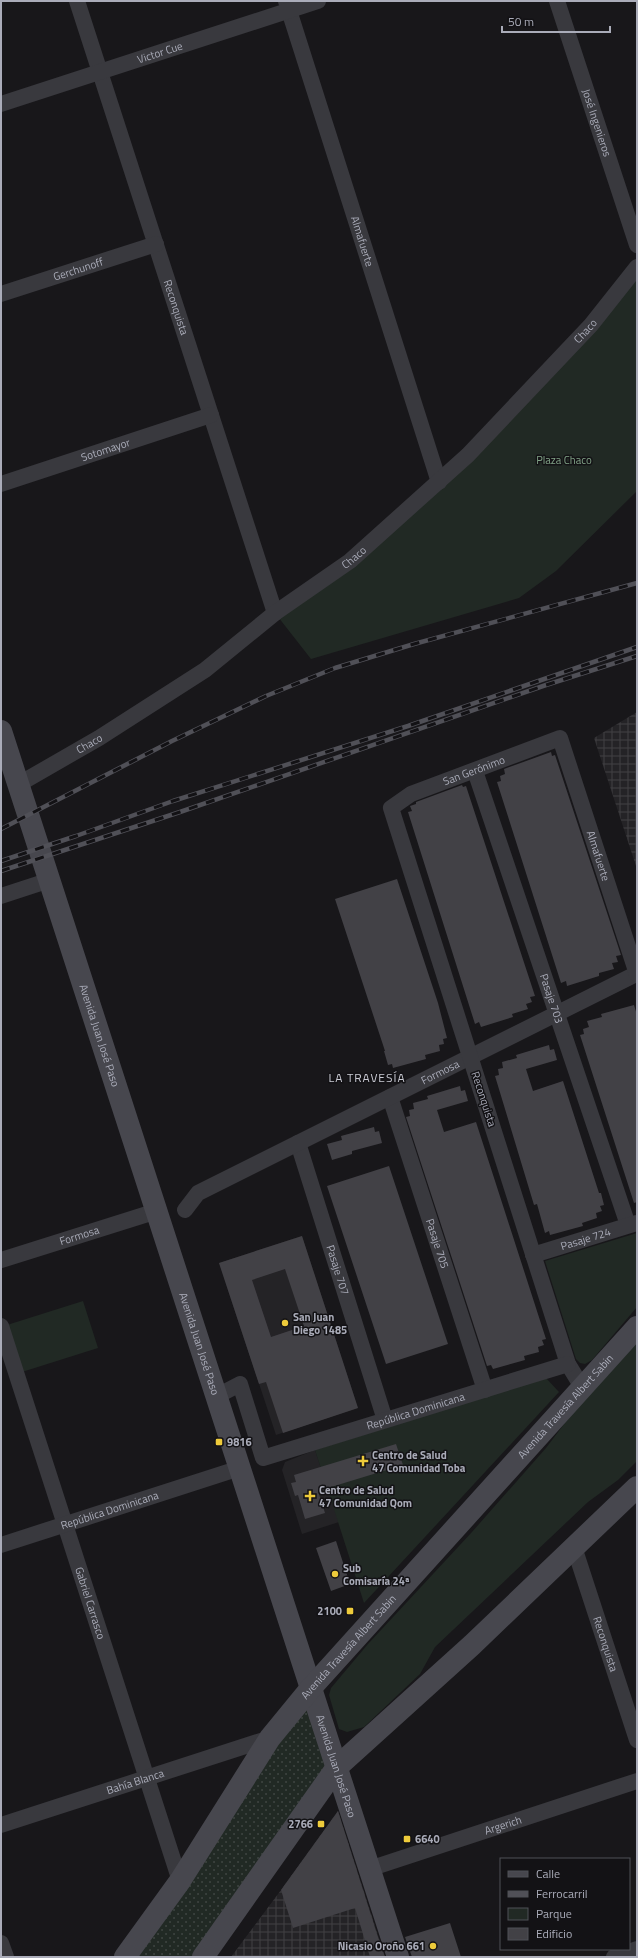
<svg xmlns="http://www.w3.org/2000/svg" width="638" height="1958" font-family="'Titillium Web',sans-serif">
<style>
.built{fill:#242326}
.industrial{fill:url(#industrial-grid)}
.grass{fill:url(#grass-dots)}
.park{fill:#212924}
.building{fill:#424146;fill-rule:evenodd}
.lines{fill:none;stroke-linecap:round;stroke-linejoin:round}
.street{stroke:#39393e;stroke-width:16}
.secondary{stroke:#47474e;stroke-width:22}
.rail-casing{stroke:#505057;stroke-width:4.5}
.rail{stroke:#131215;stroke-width:3;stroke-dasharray:9;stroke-linecap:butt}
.poi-dot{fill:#eecb3b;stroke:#131215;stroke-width:1.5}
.labels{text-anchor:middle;stroke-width:3;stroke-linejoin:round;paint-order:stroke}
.street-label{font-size:11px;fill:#aaacb9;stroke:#131215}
.park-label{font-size:11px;fill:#82a388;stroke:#131215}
.poi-label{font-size:11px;font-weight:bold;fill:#aaacb9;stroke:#131215;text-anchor:start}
.neighbourhood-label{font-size:12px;letter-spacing:1px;fill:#cbccd5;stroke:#131215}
</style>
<defs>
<pattern id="industrial-grid" width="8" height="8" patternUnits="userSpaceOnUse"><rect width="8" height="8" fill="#242326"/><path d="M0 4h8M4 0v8" fill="none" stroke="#414043"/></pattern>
<pattern id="grass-dots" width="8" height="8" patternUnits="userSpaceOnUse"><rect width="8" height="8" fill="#212924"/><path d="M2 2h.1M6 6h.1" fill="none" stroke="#3f4542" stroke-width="1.8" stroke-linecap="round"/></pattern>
</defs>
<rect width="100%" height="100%" fill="#18171a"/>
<path class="built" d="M302 1236 358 1408 276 1435 219 1263Z
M315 1450 339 1522 302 1534 282 1470 285 1462Z"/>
<path class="industrial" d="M637 712V869L594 738Z
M338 1811 385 1957H231L281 1890Z"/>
<path class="grass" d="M311 1688 337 1767 203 1957H125Z"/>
<path class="park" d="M637 267V491L556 571 519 598 311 659 275 613 439 482Z
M637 1233V1307L592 1360 585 1364 580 1363 576 1359 545 1261Z
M83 1301 98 1348 22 1372 7 1325Z
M637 1343V1461L618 1480 588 1502 435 1647 420 1674 364 1727 347 1732 339 1729 329 1695 331 1688 368 1644 472 1532 546 1448 574 1411Z
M546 1378 559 1392 364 1603 315 1450Z"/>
<path class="building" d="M551 752 552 756 555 755 621 955 616 956 618 962 612 963 614 969 599 973V976L567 986 566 981 561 983 497 782 501 781 500 776 505 774 504 769Z
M462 785 463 787 466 786 535 996 530 997 532 1002 526 1004 528 1009 512 1014 513 1017 481 1027 479 1022 475 1024 408 812 412 811 410 806 416 804V802Z
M397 879 438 1003 447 1038 443 1039 444 1044 439 1045 440 1051 425 1055 426 1059 393 1068 392 1064 388 1065 384 1051H385L335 899Z
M634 1005 637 1015V1202L634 1203 580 1035 584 1034 583 1029 589 1027 587 1021 602 1017 601 1014Z
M549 1045 550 1050 554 1049 557 1060 526 1069 533 1091 563 1081 599 1193H601L604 1205 600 1206 602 1211 596 1213 597 1218 582 1223 583 1226 550 1235 549 1231 545 1233 537 1204 534 1205 495 1076 499 1075 498 1069 503 1068 502 1062 517 1058 516 1055Z
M460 1086 461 1091 465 1090 468 1101 437 1110 444 1132 476 1122 546 1339 542 1340 544 1345 538 1347 539 1352 524 1356 525 1360 493 1369 491 1365 487 1366 406 1117 410 1116 409 1110 414 1109 413 1103 428 1099 427 1096Z
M374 1127 375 1132 379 1131 382 1143 352 1151V1154L332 1160 327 1144 342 1140 341 1136Z
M389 1166 448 1344 386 1364 327 1186Z
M302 1236 358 1408 283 1433 266 1382 259 1384 219 1263ZM285 1269 304 1326 271 1337 252 1280Z
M396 1444 403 1465 318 1491 325 1513 305 1519 298 1495 295 1496 291 1483 296 1482 294 1475Z
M336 1541 350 1584 331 1591 316 1548Z
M338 1811 377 1934 385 1957H370L355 1908 293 1928 281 1890Z
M450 1923 461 1957H412L405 1937Z"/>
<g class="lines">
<g class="street">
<path id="s1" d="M77 1 275 613"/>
<path id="s2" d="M286 1 439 482"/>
<path id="s3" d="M557 1 637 245"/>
<path id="s4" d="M1 104 318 1"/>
<path id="s5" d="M1 294 156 244"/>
<path id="s6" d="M1 484 211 415"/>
<path id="s7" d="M475 771 628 1225"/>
<path id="s8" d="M19 784 99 738 205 670 275 613 350 561 468 455 591 325 637 267"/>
<path d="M1 896 50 880"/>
<path id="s9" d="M390 1097 485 1390"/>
<path id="s10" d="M298 1143 385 1420"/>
<path id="s11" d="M185 1210 198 1193 636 974"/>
<path id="s12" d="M533 1255 637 1223"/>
<path id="s13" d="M1 1260 157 1211"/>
<path id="s14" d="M1 1326 180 1881"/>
<path id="s15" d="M582 1387 568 1364 391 808 411 794 560 738 637 974"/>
<path id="s16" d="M217 1396 240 1384 263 1458 568 1364"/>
<path id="s17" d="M1 1545 240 1468"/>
<path id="s18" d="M574 1547 637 1740"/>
<path id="s19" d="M1 1825 270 1738"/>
<path id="s20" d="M369 1869 637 1781"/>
<path d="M1 1943 6 1957"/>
<path d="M614 1957 637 1949"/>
</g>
<g class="secondary">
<path id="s21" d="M1 731 398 1957"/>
<path id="s22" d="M125 1957 180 1881 270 1738 311 1688 637 1327"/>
<path d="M203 1957 337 1767 472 1645 637 1487"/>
</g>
<g class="rail-casing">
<path id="rail" d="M1 829 172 741 266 696 335 668 414 644 637 583
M1 861 76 836 173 801 408 726 637 647
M1 871 180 812 546 685 637 656"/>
</g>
<use href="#rail" class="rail"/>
</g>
<g class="poi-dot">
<circle cx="285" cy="1323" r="4"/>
<rect x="215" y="1438" width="8" height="8" rx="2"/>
<path d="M361 1455h4v4h4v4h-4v4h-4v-4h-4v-4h4z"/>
<path d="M308 1490h4v4h4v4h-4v4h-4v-4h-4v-4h4z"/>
<circle cx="335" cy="1574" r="4"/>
<rect x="346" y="1607" width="8" height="8" rx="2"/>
<rect x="317" y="1820" width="8" height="8" rx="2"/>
<rect x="403" y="1835" width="8" height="8" rx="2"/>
<circle cx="433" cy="1946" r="4"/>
</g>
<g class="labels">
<g class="street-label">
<text dy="4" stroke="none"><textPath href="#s4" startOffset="167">Victor Cue</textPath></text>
<text dy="4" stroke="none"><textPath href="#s3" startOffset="128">José Ingenieros</textPath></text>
<text dy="4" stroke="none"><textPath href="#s2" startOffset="252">Almafuerte</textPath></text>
<text dy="4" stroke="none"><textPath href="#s5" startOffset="81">Gerchunoff</textPath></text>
<text dy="4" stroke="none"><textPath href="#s1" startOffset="322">Reconquista</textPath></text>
<text dy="4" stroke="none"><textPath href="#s8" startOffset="729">Chaco</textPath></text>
<text dy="4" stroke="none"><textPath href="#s6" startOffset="110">Sotomayor</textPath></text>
<text dy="4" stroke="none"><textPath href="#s8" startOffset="405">Chaco</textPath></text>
<text dy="4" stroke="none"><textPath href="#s8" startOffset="81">Chaco</textPath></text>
<text dy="4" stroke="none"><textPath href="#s15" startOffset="702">San Gerónimo</textPath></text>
<text dy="4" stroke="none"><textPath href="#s15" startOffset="918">Almafuerte</textPath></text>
<text dy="4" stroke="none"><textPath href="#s7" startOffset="240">Pasaje 703</textPath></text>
<text dy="4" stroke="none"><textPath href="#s21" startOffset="320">Avenida Juan José Paso</textPath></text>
<text dy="4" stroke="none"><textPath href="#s11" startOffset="292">Formosa</textPath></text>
<text transform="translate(484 1099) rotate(72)" y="4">Reconquista</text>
<text dy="4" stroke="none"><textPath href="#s13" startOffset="82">Formosa</textPath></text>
<text dy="4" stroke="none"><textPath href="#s12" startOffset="55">Pasaje 724</textPath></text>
<text dy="4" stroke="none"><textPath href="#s9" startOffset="154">Pasaje 705</textPath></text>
<text dy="4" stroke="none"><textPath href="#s10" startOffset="133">Pasaje 707</textPath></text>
<text dy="4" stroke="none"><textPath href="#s21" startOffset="644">Avenida Juan José Paso</textPath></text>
<text dy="4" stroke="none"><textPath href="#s22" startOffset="707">Avenida Travesía Albert Sabin</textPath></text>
<text dy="4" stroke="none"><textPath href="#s16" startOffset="263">República Dominicana</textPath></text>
<text dy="4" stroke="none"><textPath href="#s17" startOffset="114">República Dominicana</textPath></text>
<text dy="4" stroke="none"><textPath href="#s14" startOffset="291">Gabriel Carrasco</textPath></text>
<text dy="4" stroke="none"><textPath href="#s18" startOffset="102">Reconquista</textPath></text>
<text dy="4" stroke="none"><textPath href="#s22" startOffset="383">Avenida Travesía Albert Sabin</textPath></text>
<text dy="4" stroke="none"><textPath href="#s21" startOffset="1088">Avenida Juan José Paso</textPath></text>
<text dy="4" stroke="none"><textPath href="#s19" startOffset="141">Bahía Blanca</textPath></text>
<text dy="4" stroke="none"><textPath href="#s20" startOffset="141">Argerich</textPath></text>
</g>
<g class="park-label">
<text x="564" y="464">Plaza Chaco</text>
</g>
<g class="poi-label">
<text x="293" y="1321">San Juan<tspan x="293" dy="13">Diego 1485</tspan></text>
<text x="227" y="1446">9816</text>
<text x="372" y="1459">Centro de Salud<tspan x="372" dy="13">47 Comunidad Toba</tspan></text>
<text x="319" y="1494">Centro de Salud<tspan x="319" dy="13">47 Comunidad Qom</tspan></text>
<text x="343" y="1572">Sub<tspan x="343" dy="13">Comisaría 24ª</tspan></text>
<text x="342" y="1615" text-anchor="end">2100</text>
<text x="313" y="1828" text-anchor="end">2766</text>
<text x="415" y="1843">6640</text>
<text x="425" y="1950" text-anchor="end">Nicasio Oroño 661</text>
</g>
<g class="neighbourhood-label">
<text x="367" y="1082">LA TRAVESÍA</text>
</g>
</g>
<rect width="638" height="1958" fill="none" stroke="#aaacb9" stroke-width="4"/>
<rect x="500" y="1858" width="130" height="92" fill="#131215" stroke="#4f5057"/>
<rect x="508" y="1871" width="20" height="6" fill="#47474e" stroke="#4f5057"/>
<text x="536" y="1878" font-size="12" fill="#aaacb9">Calle</text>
<rect x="508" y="1891" width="20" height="6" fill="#505057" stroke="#4f5057"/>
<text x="536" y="1898" font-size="12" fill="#aaacb9">Ferrocarril</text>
<rect x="508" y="1908" width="20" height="12" fill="#212924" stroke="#4f5057"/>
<text x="536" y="1918" font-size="12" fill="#aaacb9">Parque</text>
<rect x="508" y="1928" width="20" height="12" fill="#424146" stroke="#4f5057"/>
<text x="536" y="1938" font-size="12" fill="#aaacb9">Edificio</text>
<path d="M502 26v6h108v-6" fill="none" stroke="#aaacb9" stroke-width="2"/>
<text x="508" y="26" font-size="12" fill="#aaacb9" stroke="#131215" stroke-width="3" paint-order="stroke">50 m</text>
</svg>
